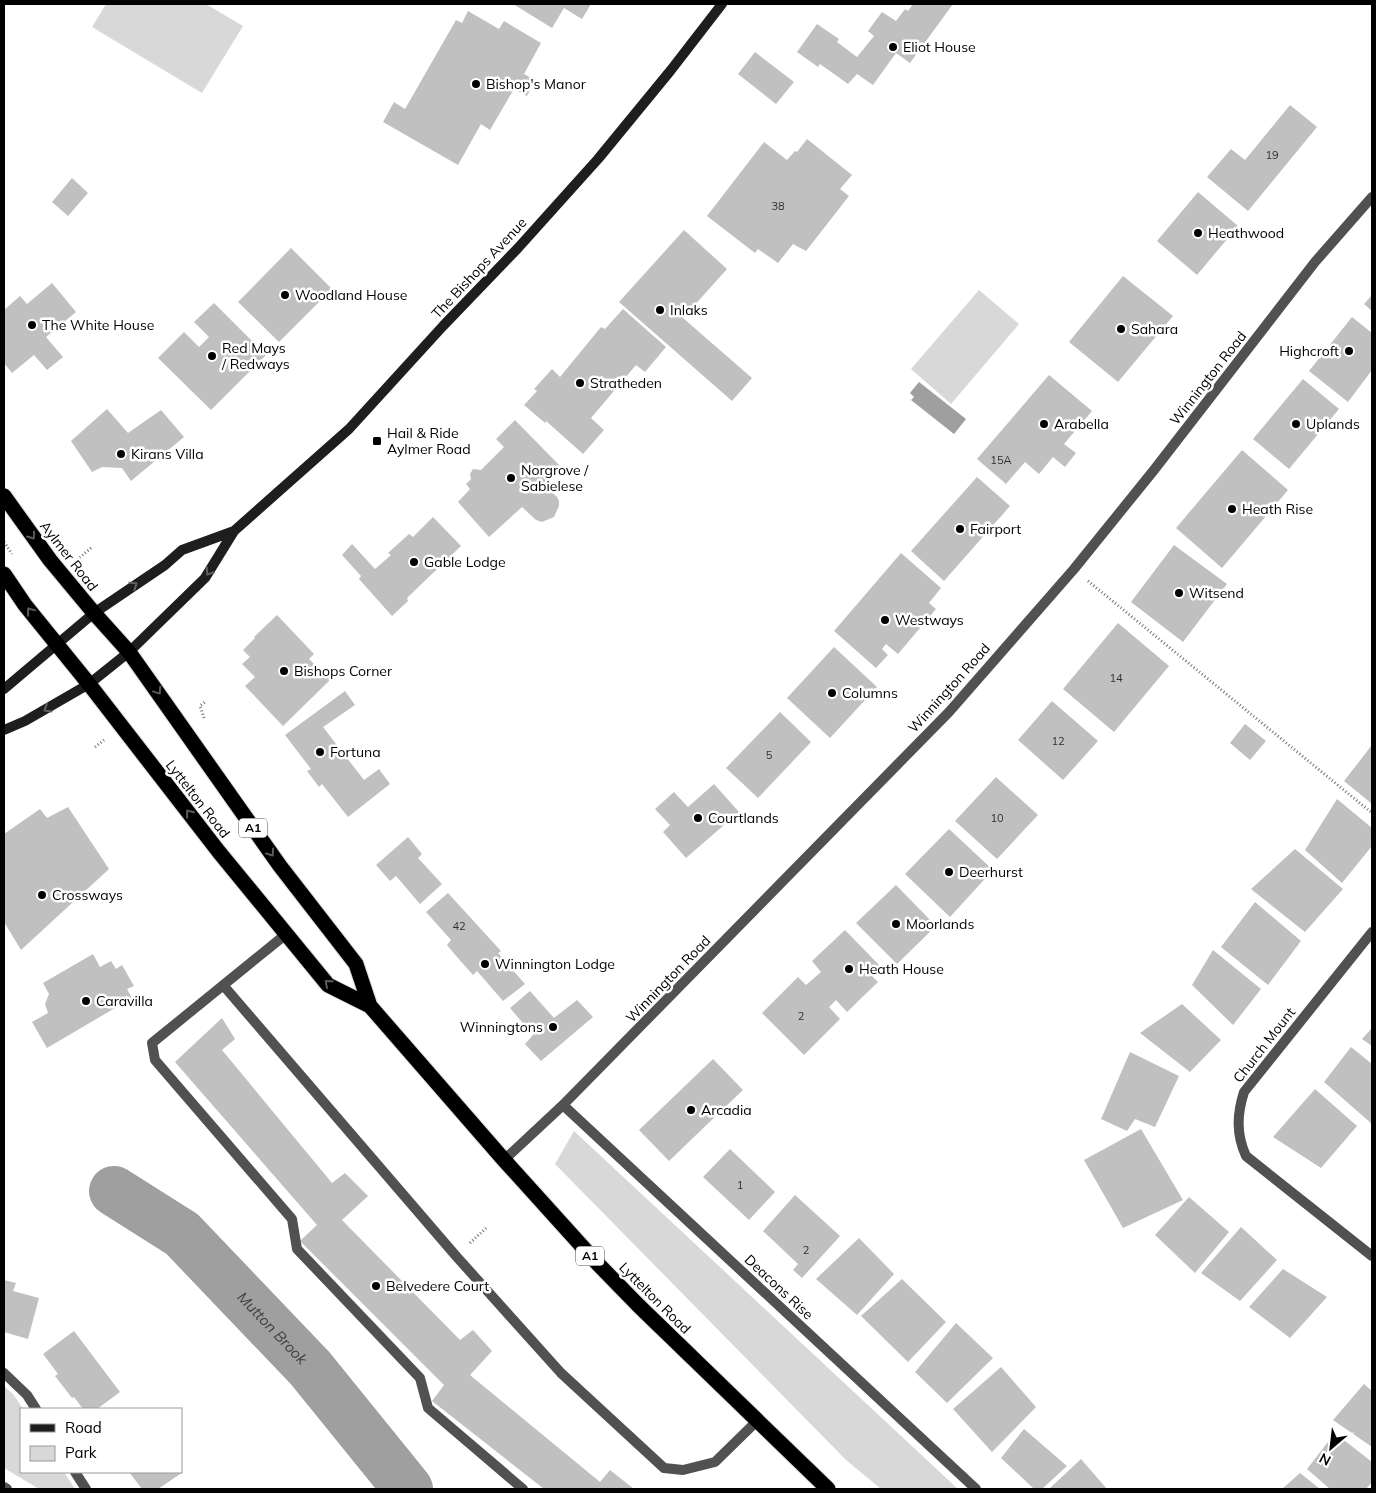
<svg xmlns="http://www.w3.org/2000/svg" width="1376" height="1493" font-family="Mulish,sans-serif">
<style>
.green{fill:#d8d8d8}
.water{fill:#9f9f9f}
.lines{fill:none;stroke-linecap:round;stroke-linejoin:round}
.river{stroke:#9f9f9f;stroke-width:50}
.building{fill:#c0c0c0}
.highway-casing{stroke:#dbdbdb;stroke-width:17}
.path{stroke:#737373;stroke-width:3;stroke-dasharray:1 2.5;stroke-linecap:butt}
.lane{stroke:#515151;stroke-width:10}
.street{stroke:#515151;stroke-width:10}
.secondary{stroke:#1e1e1e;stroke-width:10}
.highway{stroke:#000;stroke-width:15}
.oneway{stroke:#595959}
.oneway2{stroke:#626262}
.poi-dot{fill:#000;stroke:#fff;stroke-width:2}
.labels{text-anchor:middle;stroke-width:5;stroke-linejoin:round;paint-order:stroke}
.number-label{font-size:11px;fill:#303030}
.shield{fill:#fff;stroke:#4c4c4c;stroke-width:1}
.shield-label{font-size:12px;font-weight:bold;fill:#000}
.poi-label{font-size:14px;fill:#000;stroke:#fff;text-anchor:start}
.street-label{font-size:14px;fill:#000;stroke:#fff}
.water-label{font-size:15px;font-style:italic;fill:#404040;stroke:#fff}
</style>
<rect width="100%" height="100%" fill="#fff"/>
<path class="green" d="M106 4H206L243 26 202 93 92 27Z
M979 290 1019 324 951 404 911 369Z
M574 1131 958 1489H881L846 1460 555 1164Z
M4 1386 13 1394 23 1409H21V1472H64L75 1489H39L4 1468Z"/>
<path class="water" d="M919 382 966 419 954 434 911 400 914 397 910 393Z"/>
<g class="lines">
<path class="river" id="s1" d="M114 1191 182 1234 310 1368 408 1489"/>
</g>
<path class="building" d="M513 4H591L582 19 564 8 552 28Z
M913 4H953L910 63 896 53 873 85 857 74 848 84 820 64 818 67 797 52 817 24 839 39 837 42 857 57 874 36 868 31 882 12 896 21 905 9 908 11Z
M468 11 499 29 504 21 541 43 524 74 535 80 527 96 514 89 490 130 481 124 458 165 383 122 394 102 405 109 456 20 462 23Z
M755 52 794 82 776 104 738 74Z
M1290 105 1317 127 1248 211 1207 177 1231 149 1245 160Z
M807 139 852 175 840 189 849 196 806 251 793 244 778 263 758 249 755 253 707 216 764 142 787 160 795 151 797 152Z
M72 178 88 193 68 216 52 202Z
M1198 192 1238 226 1197 275 1157 241Z
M684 230 727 269 683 318 752 378 732 401 619 302Z
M291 248 332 289 279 342 238 302Z
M1123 276 1173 316 1118 382 1069 342Z
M52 283 76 312 46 337 63 357 47 370 34 355 12 373 4 363V310L20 296 27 304Z
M1372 295V311L1364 304Z
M214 303 266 355 211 410 158 358 184 332 199 347 209 337 194 322Z
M623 309 666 347 645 372 636 365 591 418 604 430 583 454 546 421 545 423 524 405 537 391 534 389 552 369 560 377 601 327 605 329Z
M1352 317 1372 333V370L1348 402 1309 371Z
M1049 375 1092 411 1064 444 1076 453 1065 467 1053 457 1039 474 1025 462 1006 484 977 459Z
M1303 379 1339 409 1289 469 1253 439Z
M107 409 128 433 161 410 184 437 131 481 122 468 102 467 92 472 71 441Z
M515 420 561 467 544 485 557 497 559 501V506L554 517 542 522 536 520 522 507 489 537 458 502 470 489 466 484 471 479 470 474 473 469 481 470 504 447 496 439Z
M1242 450 1288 490 1222 568 1176 528Z
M977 477 1010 506 944 581 911 551Z
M433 517 461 546 407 598 408 601 392 616 359 579 361 576 342 555 352 544 375 569 391 555 388 553 409 534 413 537Z
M1174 545 1227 584 1183 642 1131 602Z
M901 553 941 588 929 603 936 609 898 654 886 644 882 649 888 655 876 668 834 631Z
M277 615 314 654 309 659 330 680 283 726 245 686 255 677 242 664 250 657 243 650 255 638 254 637Z
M1118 623 1169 666 1114 732 1063 689Z
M834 647 877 687 830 738 787 698Z
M345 691 355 705 323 727 364 780 379 769 390 784 348 817 322 784 319 787 307 771 311 769 285 735Z
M1052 701 1098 741 1063 780 1018 740Z
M780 712 811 742 758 798 726 768Z
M1245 724 1266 741 1250 760 1230 743Z
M1372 745V804L1344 781Z
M996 777 1038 815 997 859 955 821Z
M714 784 739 812 686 858 663 832 670 825 655 809 674 792 688 807Z
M1337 799 1372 828V846L1342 883 1305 850Z
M68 807 109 869 21 950 4 922V834L40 809 47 818Z
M949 829 993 870 950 917 905 874Z
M408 837 422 854 418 858 442 884 420 904 396 876 390 881 376 865Z
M1295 849 1343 889 1305 932 1251 889Z
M896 885 936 926 897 964 856 923Z
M448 893 501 951 498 953 525 984 503 1001 477 971 473 975 457 957 447 945 451 940 426 912Z
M1255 902 1301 941 1268 985 1221 947Z
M845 930 881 967 872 976 878 982 847 1012 836 1000 829 1007 840 1019 804 1055 762 1013 798 977 806 985 821 972 812 961Z
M1213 950 1261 989 1233 1025 1192 985Z
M93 954 100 967 111 961 116 969 122 965 134 986 127 989 132 998 47 1048 32 1022 48 1013 45 1004 49 994 43 983Z
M530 991 554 1018 577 1000 593 1017 541 1061 525 1044 533 1035 510 1008Z
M1182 1004 1221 1040 1190 1072 1140 1033Z
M222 1018 235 1039 222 1050 332 1183 345 1173 368 1196 342 1220 460 1340 473 1330 492 1351 470 1375 600 1482 610 1470 634 1489H544L432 1401 444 1385 300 1241 317 1225 175 1062Z
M1372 1028V1046L1362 1039Z
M1351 1047 1372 1064V1124L1324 1082Z
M1130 1052 1179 1076 1155 1127 1135 1119 1127 1131 1101 1119Z
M713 1059 743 1090 669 1161 639 1130Z
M1315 1089 1357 1126 1321 1168 1273 1137Z
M1141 1129 1183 1200 1123 1228 1084 1160Z
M730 1149 775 1192 749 1220 703 1177Z
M795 1195 840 1236 802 1278 793 1270 798 1264 763 1231Z
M1189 1197 1229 1232 1195 1273 1155 1235Z
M1241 1227 1277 1260 1240 1301 1201 1273Z
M859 1238 894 1274 857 1315 816 1279Z
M1283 1269 1327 1297 1290 1338 1249 1307Z
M902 1279 946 1322 908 1362 861 1316Z
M4 1280 16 1283 13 1291 39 1298 28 1339 4 1332Z
M956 1323 993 1358 947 1403 915 1372Z
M74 1331 120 1392 97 1409H83L74 1397 72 1398 55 1376 58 1374 43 1354Z
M1001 1367 1036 1407 992 1452 953 1409Z
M1364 1384 1372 1391V1447L1333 1420Z
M1024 1429 1067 1466 1042 1489H1034L1001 1458Z
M1335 1433 1372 1462V1482L1366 1489H1330L1307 1469Z
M1081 1459 1107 1489H1049Z
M129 1472H183L158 1489H142Z
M1300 1473 1320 1489H1282Z"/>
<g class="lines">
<g class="highway-casing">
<path id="highway" d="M4 496 50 560 94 613 129 652 280 866 356 964 370 1006
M4 574 25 605 89 684 219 852 328 985 370 1006 504 1160 598 1264 639 1306 828 1489"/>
</g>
<path class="path" d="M4 542 12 554
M77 560 92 547
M1088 581 1372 813
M204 718 200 706 205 702
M95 747 104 740
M470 1243 486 1228"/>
<path class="lane" d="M285 935 152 1043 155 1060 292 1219 297 1249 420 1378 428 1408 523 1489
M223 985 456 1256 561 1373 664 1468 683 1470 715 1462 757 1421"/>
<path class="street" d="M1372 932 1244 1092C1237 1114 1236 1134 1246 1156L1372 1256
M563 1105 976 1489
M504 1160 563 1105 949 712 1074 569 1154 470 1315 262 1372 197
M4 1373 27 1395 36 1409
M75 1472 86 1489
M4 1487 7 1489"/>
<path class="secondary" d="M4 689 94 613 165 565 182 550 234 531
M4 730 25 721 89 684 129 652 205 578 234 531 349 429 443 326 518 248 598 159 671 70 722 4"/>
<use href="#highway" class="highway"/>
</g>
<defs><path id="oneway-chevron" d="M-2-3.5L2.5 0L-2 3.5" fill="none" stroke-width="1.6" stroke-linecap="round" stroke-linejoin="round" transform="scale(1.25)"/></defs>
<g class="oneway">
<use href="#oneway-chevron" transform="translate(32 536) rotate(54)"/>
<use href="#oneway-chevron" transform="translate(30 611) rotate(-128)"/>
<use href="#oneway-chevron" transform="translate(158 691) rotate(56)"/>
<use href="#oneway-chevron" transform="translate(189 813) rotate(-128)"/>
<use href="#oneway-chevron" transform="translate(271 853) rotate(55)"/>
<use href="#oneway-chevron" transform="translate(328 983) rotate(-139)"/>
</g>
<g class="oneway2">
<use href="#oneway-chevron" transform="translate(209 572) rotate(123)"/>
<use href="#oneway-chevron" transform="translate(134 585) rotate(-35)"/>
<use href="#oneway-chevron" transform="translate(47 709) rotate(149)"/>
</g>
<g class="poi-dot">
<circle cx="893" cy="47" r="5"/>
<circle cx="476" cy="84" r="5"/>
<circle cx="1198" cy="233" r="5"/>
<circle cx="285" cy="295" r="5"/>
<circle cx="660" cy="310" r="5"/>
<circle cx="32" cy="325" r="5"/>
<circle cx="1121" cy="329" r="5"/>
<circle cx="1349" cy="351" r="5"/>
<circle cx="212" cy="356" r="5"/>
<circle cx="580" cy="383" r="5"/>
<circle cx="1044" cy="424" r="5"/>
<circle cx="1296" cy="424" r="5"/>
<rect x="372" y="436" width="10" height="10" rx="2.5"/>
<circle cx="121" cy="454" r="5"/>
<circle cx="511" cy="478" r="5"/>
<circle cx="1232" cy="509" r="5"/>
<circle cx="960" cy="529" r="5"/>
<circle cx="414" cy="562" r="5"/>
<circle cx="1179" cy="593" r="5"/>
<circle cx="885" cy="620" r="5"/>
<circle cx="284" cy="671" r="5"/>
<circle cx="832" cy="693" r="5"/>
<circle cx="320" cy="752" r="5"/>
<circle cx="698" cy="818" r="5"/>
<circle cx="949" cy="872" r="5"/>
<circle cx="42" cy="895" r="5"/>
<circle cx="896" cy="924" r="5"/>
<circle cx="485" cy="964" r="5"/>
<circle cx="849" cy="969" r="5"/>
<circle cx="86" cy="1001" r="5"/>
<circle cx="553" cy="1027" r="5"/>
<circle cx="691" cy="1110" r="5"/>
<circle cx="376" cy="1286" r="5"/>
</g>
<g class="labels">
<g class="number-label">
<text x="1272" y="159">19</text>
<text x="778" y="210">38</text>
<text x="1001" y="464">15A</text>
<text x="1116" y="682">14</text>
<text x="1058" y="745">12</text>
<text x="769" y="759">5</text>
<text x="997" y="822">10</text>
<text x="459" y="930">42</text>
<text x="801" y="1020">2</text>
<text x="740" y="1189">1</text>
<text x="806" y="1254">2</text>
</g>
<g class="shield">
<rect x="239" y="818.5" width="28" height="19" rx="4"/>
<rect x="576" y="1246.5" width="28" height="19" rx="4"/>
</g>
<g class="shield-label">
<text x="253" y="832">A1</text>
<text x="590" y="1260">A1</text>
</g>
<g class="poi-label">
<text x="903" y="52">Eliot House</text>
<text x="486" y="89">Bishop's Manor</text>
<text x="1208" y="238">Heathwood</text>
<text x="295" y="300">Woodland House</text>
<text x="670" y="315">Inlaks</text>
<text x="42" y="330">The White House</text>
<text x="1131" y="334">Sahara</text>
<text x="222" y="353">Red Mays<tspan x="222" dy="16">/ Redways</tspan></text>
<text x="1339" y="356" text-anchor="end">Highcroft</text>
<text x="590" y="388">Stratheden</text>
<text x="1054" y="429">Arabella</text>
<text x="1306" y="429">Uplands</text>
<text x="387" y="438">Hail &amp; Ride<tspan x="387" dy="16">Aylmer Road</tspan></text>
<text x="131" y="459">Kirans Villa</text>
<text x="521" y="475">Norgrove /<tspan x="521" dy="16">Sabielese</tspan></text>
<text x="1242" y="514">Heath Rise</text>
<text x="970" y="534">Fairport</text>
<text x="424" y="567">Gable Lodge</text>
<text x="1189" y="598">Witsend</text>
<text x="895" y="625">Westways</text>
<text x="294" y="676">Bishops Corner</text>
<text x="842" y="698">Columns</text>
<text x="330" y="757">Fortuna</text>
<text x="708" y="823">Courtlands</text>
<text x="959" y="877">Deerhurst</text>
<text x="52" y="900">Crossways</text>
<text x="906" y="929">Moorlands</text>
<text x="495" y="969">Winnington Lodge</text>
<text x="859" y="974">Heath House</text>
<text x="96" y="1006">Caravilla</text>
<text x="543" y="1032" text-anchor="end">Winningtons</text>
<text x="701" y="1115">Arcadia</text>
<text x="386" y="1291">Belvedere Court</text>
</g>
<g class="street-label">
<text transform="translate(479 268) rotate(-47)" y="5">The Bishops Avenue</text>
<text transform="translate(1208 378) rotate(-52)" y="5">Winnington Road</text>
<text transform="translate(69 556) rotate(52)" y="5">Aylmer Road</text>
<text transform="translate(949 688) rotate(-48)" y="5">Winnington Road</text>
<text transform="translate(198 799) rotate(52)" y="5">Lyttelton Road</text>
<text transform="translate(668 979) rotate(-46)" y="5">Winnington Road</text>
<text transform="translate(1264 1045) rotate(-52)" y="5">Church Mount</text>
<text transform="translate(779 1287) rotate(43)" y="5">Deacons Rise</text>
<text transform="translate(655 1298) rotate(45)" y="5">Lyttelton Road</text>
</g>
<g class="water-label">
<text dy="5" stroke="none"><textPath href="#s1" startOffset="211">Mutton Brook</textPath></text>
</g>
</g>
<rect width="1376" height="1493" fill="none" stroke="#000000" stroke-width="10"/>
<rect x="20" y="1408" width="162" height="65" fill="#ffffff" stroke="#999999"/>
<rect x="30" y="1424" width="25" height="8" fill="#1e1e1e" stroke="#999999"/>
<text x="65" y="1433" font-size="15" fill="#000000">Road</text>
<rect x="30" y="1446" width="25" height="15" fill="#d8d8d8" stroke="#999999"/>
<text x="65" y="1458" font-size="15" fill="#000000">Park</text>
<g transform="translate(1331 1448) rotate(208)" stroke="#ffffff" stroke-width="4" paint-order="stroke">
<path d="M0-4L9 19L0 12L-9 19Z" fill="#000000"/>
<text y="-8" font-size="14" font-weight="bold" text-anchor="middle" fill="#000000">N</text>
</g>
</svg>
